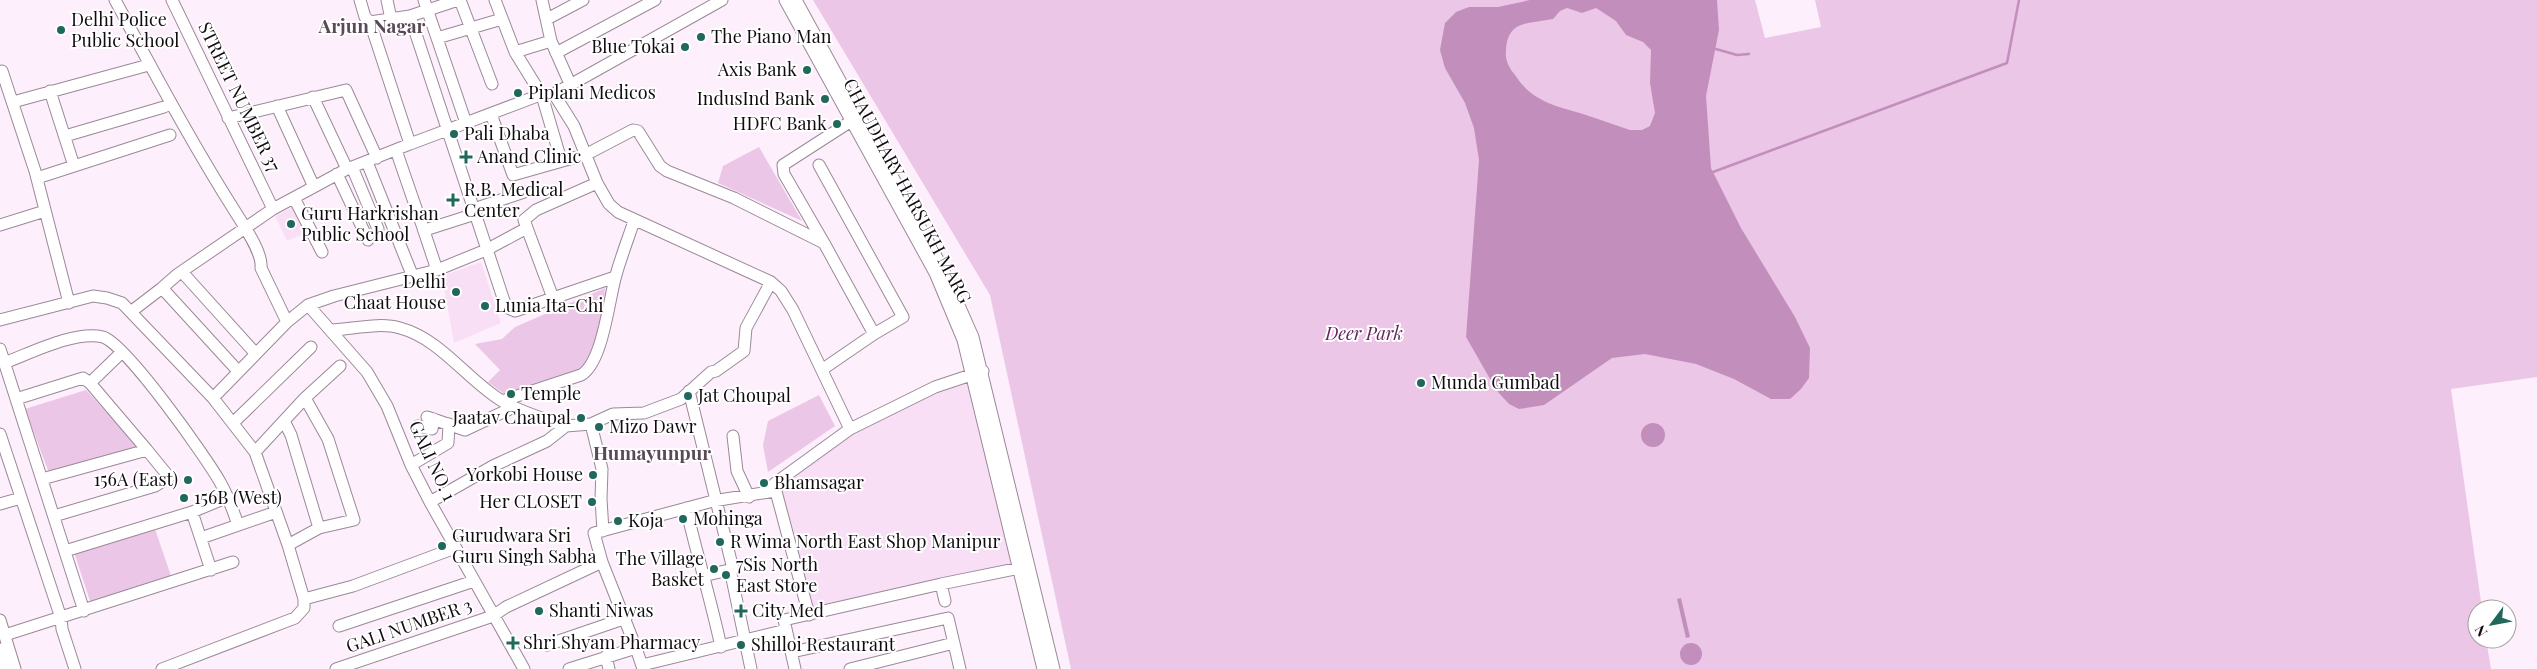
<svg xmlns="http://www.w3.org/2000/svg" width="2537" height="669" font-family="'Playfair Display',serif">
<style>
.built{fill:#f8dff5}
.green{fill:#ebc6e6}
.water{fill:#c28fbc;fill-rule:evenodd}
.lines{fill:none;stroke-linecap:round;stroke-linejoin:round}
.stream{stroke:#c28fbc;stroke-width:2.5}
.minor-casing{stroke:#9a8998;stroke-width:13}
.minor{stroke:#fff;stroke-width:11}
.poi-dot{fill:#20675c;stroke:#fff;stroke-width:2}
.labels{text-anchor:middle;stroke-width:4;stroke-linejoin:round;paint-order:stroke}
.poi-label{font-size:18px;fill:#110b10;stroke:#fff;text-anchor:start}
.street-label{font-size:18px;fill:#110b10;stroke:#fff}
.park-label{font-size:18px;font-style:italic;fill:#63255f;stroke:#fff}
.neighbourhood-label{font-size:19px;font-weight:bold;fill:#5a4a58;stroke:#fff}
</style>
<rect width="100%" height="100%" fill="#feeffc"/>
<path class="built" d="M295 206 307 232 287 241 275 216Z
M481 262 501 323 454 343 442 276Z
M968 383 1012 564 812 609 778 485 851 432 933 395Z"/>
<path class="green" d="M813 0H1755L1765 38 1821 27 1815 0H2537V377L2451 389 2482 609H2477V639H2486L2491 669H1071L990 295Z
M759 147 802 221 718 183 723 166Z
M605 288C603 312 599 358 577 373 565 381 523 391 507 396L488 382 500 370 475 344 502 339 515 327Z
M86 390 141 450 49 473 25 409Z
M819 395 835 426 768 472 763 445 768 421Z
M154 526 171 576 91 604 74 552Z"/>
<path class="water" d="M1530 0H1717L1719 30 1706 96 1711 168 1741 228 1795 317 1810 348 1809 378 1801 389 1790 399H1771L1734 379 1696 364 1645 354 1612 358 1544 405 1519 409 1509 404 1497 391 1466 337 1479 160 1474 128 1465 103 1445 68 1440 50 1445 23 1456 12 1469 7H1498ZM1567 8 1582 13 1596 8 1616 21 1626 35 1643 42 1651 50 1650 83 1655 113 1650 126 1642 130H1630C1615 125 1601 120 1586 115 1557 106 1533 103 1515 75 1509 68 1505 60 1506 51 1507 19 1530 24 1553 19L1560 11Z
M1641 435a12 12 0 1 1 24 0a12 12 0 1 1-24 0Z
M1681 598 1690 637 1686 638 1677 599Z
M1680 654a11 11 0 1 1 22 0a11 11 0 1 1-22 0Z"/>
<g class="lines">
<path class="stream" d="M1716 49 1737 55 1749 54
M1713 172 2007 63 2019 0"/>
<g class="minor-casing">
<path id="minor" d="M115 0C154 72 192 144 236 213 244 226 263 253 261 268L287 322
M172 0 273 209
M360 0 365 17 370 22 410 16 458 0
M387 0 391 19
M424 0 466 123
M460 0 492 84
M495 0 515 52 544 99
M542 0 551 41 571 86
M722 0 554 94 574 126 597 183 609 204 618 212 771 282 781 291 793 310 850 429 935 387 983 371
M785 0 935 273 963 340 1043 669
M796 0 943 269 973 337 1054 669
M410 16 506 307 515 311 615 277
M547 19 583 0
M370 22 410 144 540 95
M437 38 502 19
M515 52 551 41
M556 53 655 0
M2 71 35 171 69 303
M50 91 74 166
M313 97 347 169
M543 99 561 160
M13 102 145 66
M277 106 314 187
M491 114 513 175 587 154 633 130 638 131 660 166 667 171 734 198 824 243 874 334 903 317 819 165
M228 118 346 90 377 158
M65 136 164 107
M396 150 417 211
M367 162 413 277
M352 167 378 229
M337 174 368 240
M37 178 170 135
M294 198 322 252
M474 209 524 192
M419 216 437 270
M0 225 45 211
M425 230 475 214
M824 243 784 174 783 165 856 118
M182 272 256 354
M553 298 524 220 536 210 597 183
M308 305 367 372 387 406 411 465 430 502 524 669
M132 311 162 288
M0 320 93 296 107 298 122 303 213 398 255 452 288 545 304 599V608L295 618 162 669
M332 330C353 329 380 322 400 328 441 339 467 380 502 401 522 413 545 419 566 426
M0 349 84 611
M4 363C31 353 75 330 103 337 126 344 206 457 220 482 228 496 233 510 238 525
M823 369 874 334
M238 371 162 288 178 274 273 209 347 169 410 144
M90 383 122 352
M689 391 733 569 703 576
M213 398 287 322 308 305 334 296 437 270 486 250 527 228
M16 399 83 378 90 383 147 450 42 479
M502 401 581 375C603 363 609 298 616 275 621 257 628 239 634 221
M427 417 465 430 514 407
M284 421 291 435 319 528
M234 422 311 347
M591 424 602 469 601 499 603 531
M418 426 432 429 434 419
M0 434 61 618 62 629 75 669
M733 436 737 471 749 497
M255 452 305 398 340 366
M411 465 448 443 449 424
M430 502 493 466 547 441 566 426 591 424 613 414 644 413 681 399 711 372 716 371 744 351 746 328 771 282
M0 504 21 498
M686 508C697 555 711 600 721 647
M192 512 211 570
M54 516 155 486 169 477 147 450
M201 538 276 512
M288 545 319 528 354 520 328 439 305 398
M65 551 192 512 228 497
M730 569 751 669
M941 584 945 601
M304 599 353 586 455 548
M809 615 774 484 850 429
M0 620 15 669
M339 626 474 581
M5 635 233 562
M547 645 626 618
M636 648 602 562 594 533 713 501 775 491
M0 649 6 669
M792 652 948 618 960 669
M606 656 609 669
M642 665 786 630
M336 669 493 616 506 607 602 562
M569 669 636 648 643 669
M795 669 784 620 941 584 1025 567
M850 669 954 643"/>
</g>
<use href="#minor" class="minor"/>
</g>
<g class="poi-dot">
<circle cx="61" cy="30" r="5"/>
<circle cx="701" cy="37" r="5"/>
<circle cx="685" cy="47" r="5"/>
<circle cx="807" cy="70" r="5"/>
<circle cx="518" cy="93" r="5"/>
<circle cx="825" cy="99" r="5"/>
<circle cx="837" cy="124" r="5"/>
<circle cx="454" cy="134" r="5"/>
<path d="M463.5 149.5h5v5h5v5h-5v5h-5v-5h-5v-5h5z"/>
<path d="M450.5 192.5h5v5h5v5h-5v5h-5v-5h-5v-5h5z"/>
<circle cx="291" cy="224" r="5"/>
<circle cx="456" cy="292" r="5"/>
<circle cx="485" cy="306" r="5"/>
<circle cx="1421" cy="383" r="5"/>
<circle cx="511" cy="394" r="5"/>
<circle cx="688" cy="396" r="5"/>
<circle cx="581" cy="418" r="5"/>
<circle cx="599" cy="427" r="5"/>
<circle cx="593" cy="475" r="5"/>
<circle cx="188" cy="480" r="5"/>
<circle cx="764" cy="483" r="5"/>
<circle cx="184" cy="498" r="5"/>
<circle cx="592" cy="502" r="5"/>
<circle cx="683" cy="519" r="5"/>
<circle cx="618" cy="521" r="5"/>
<circle cx="720" cy="542" r="5"/>
<circle cx="442" cy="546" r="5"/>
<circle cx="714" cy="569" r="5"/>
<circle cx="726" cy="575" r="5"/>
<circle cx="539" cy="611" r="5"/>
<path d="M738.5 603.5h5v5h5v5h-5v5h-5v-5h-5v-5h5z"/>
<path d="M510.5 635.5h5v5h5v5h-5v5h-5v-5h-5v-5h5z"/>
<circle cx="741" cy="645" r="5"/>
</g>
<g class="labels">
<g class="poi-label">
<text x="71" y="26">Delhi Police<tspan x="71" dy="21">Public School</tspan></text>
<text x="711" y="43">The Piano Man</text>
<text x="675" y="53" text-anchor="end">Blue Tokai</text>
<text x="797" y="76" text-anchor="end">Axis Bank</text>
<text x="528" y="99">Piplani Medicos</text>
<text x="815" y="105" text-anchor="end">IndusInd Bank</text>
<text x="827" y="130" text-anchor="end">HDFC Bank</text>
<text x="464" y="140">Pali Dhaba</text>
<text x="477" y="163">Anand Clinic</text>
<text x="464" y="196">R.B. Medical<tspan x="464" dy="21">Center</tspan></text>
<text x="301" y="220">Guru Harkrishan<tspan x="301" dy="21">Public School</tspan></text>
<text x="446" y="288" text-anchor="end">Delhi<tspan x="446" dy="21">Chaat House</tspan></text>
<text x="495" y="312">Lunia Ita-Chi</text>
<text x="1431" y="389">Munda Gumbad</text>
<text x="521" y="400">Temple</text>
<text x="698" y="402">Jat Choupal</text>
<text x="571" y="424" text-anchor="end">Jaatav Chaupal</text>
<text x="609" y="433">Mizo Dawr</text>
<text x="583" y="481" text-anchor="end">Yorkobi House</text>
<text x="178" y="486" text-anchor="end">156A (East)</text>
<text x="774" y="489">Bhamsagar</text>
<text x="194" y="504">156B (West)</text>
<text x="582" y="508" text-anchor="end">Her CLOSET</text>
<text x="693" y="525">Mohinga</text>
<text x="628" y="527">Koja</text>
<text x="452" y="542">Gurudwara Sri<tspan x="452" dy="21">Guru Singh Sabha</tspan></text>
<text x="730" y="548">R Wima North East Shop Manipur</text>
<text x="704" y="565" text-anchor="end">The Village<tspan x="704" dy="21">Basket</tspan></text>
<text x="736" y="571">7Sis North<tspan x="736" dy="21">East Store</tspan></text>
<text x="549" y="617">Shanti Niwas</text>
<text x="752" y="617">City Med</text>
<text x="523" y="649">Shri Shyam Pharmacy</text>
<text x="751" y="651">Shilloi Restaurant</text>
</g>
<g class="street-label">
<text transform="translate(239 97) rotate(64)" y="6">STREET NUMBER 37</text>
<text transform="translate(907 191) rotate(62)" y="6">CHAUDHARY HARSUKH MARG</text>
<text transform="translate(432 461) rotate(65)" y="6">GALI NO. 1</text>
<text transform="translate(409 626) rotate(-19)" y="6">GALI NUMBER 3</text>
</g>
<g class="park-label">
<text x="1364" y="340">Deer Park</text>
</g>
<g class="neighbourhood-label">
<text x="372" y="33">Arjun Nagar</text>
<text x="652" y="460">Humayunpur</text>
</g>
</g>
<g transform="translate(2492 624) rotate(238)"><circle r="24" fill="#ffffff" stroke="#a09d9f"/>
<path d="M0-4L9 19L0 12L-9 19Z" fill="#20675c"/>
<text y="-8" font-size="14" font-weight="bold" text-anchor="middle" fill="#110b10">N</text>
</g>
</svg>
